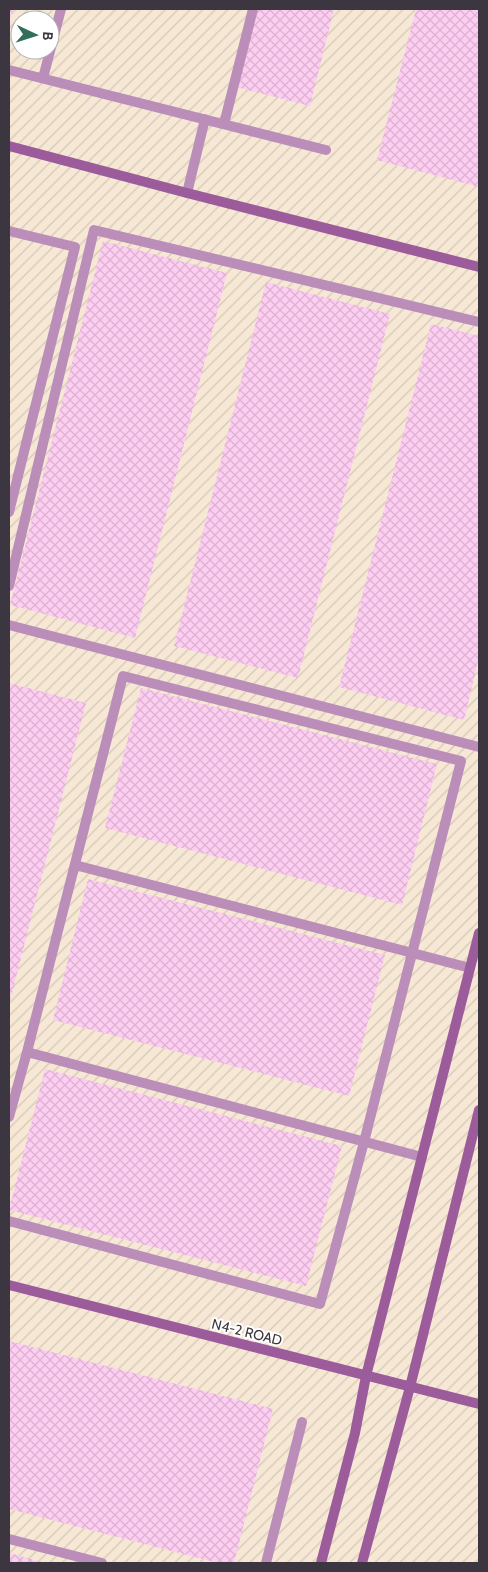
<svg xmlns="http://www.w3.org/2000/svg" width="488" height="1572" font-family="Cabin,sans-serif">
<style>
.industrial{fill:url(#industrial-furrows);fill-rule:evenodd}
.building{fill:url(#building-cross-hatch)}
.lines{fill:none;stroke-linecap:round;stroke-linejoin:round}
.lane{stroke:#bb8eba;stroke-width:10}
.secondary{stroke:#9c5c9c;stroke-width:10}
.labels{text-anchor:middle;stroke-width:4;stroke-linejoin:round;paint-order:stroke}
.street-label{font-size:14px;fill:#3b3640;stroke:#fff}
</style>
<defs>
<pattern id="industrial-furrows" width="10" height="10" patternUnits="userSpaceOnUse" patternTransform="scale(1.25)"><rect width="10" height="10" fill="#f7e8d5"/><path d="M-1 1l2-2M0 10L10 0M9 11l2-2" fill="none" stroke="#d5c8b8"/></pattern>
<pattern id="building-cross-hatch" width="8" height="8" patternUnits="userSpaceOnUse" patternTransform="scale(1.25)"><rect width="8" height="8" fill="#fecef2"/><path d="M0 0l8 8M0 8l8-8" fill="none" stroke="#dbb2d1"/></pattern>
</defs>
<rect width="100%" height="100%" fill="#f6f2fc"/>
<path class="industrial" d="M9 9H479V1563H9ZM20 20H50V50H20Z"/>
<path class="building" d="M9 9H13L9 23Z
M256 9H334L310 106 236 87Z
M416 9H479V187L377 160Z
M103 241 227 273 135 638 10 605Z
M266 282 390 314 298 678 174 646Z
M431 324 479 336V657L464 720 339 687Z
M9 683 86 703 9 1005Z
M141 688 437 764 402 905 105 828Z
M88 879 385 955 349 1096 53 1020Z
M45 1069 342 1146 306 1286 9 1210Z
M9 1341 273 1409 234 1563H218L9 1509Z
M9 1553 46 1563H9Z"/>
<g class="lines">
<path class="lane" d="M9 70 326 150
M43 78 61 9
M224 124 253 9
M187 193 205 119
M9 231 75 247 9 512
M9 586 94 230 479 322
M9 625 479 747
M75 865 470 968
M9 1117 27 1052
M9 1221 320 1304 364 1142 461 761 123 676 27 1052 422 1157
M9 1539 102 1563
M266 1563 302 1422"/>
<path class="secondary" d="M9 146 187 193 479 267
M9 1285 479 1404
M321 1563 355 1433 366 1376 479 933
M362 1563 410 1387 479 1110"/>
</g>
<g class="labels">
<g class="street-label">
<text transform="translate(247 1332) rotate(14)" y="5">N4-2 ROAD</text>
</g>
</g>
<rect width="488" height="1572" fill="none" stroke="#3b3640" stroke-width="20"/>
<g transform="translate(35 35) rotate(94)"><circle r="24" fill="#ffffff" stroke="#b1afb3"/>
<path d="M0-4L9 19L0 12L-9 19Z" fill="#326e59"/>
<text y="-8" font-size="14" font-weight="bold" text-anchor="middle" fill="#3b3640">B</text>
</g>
</svg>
